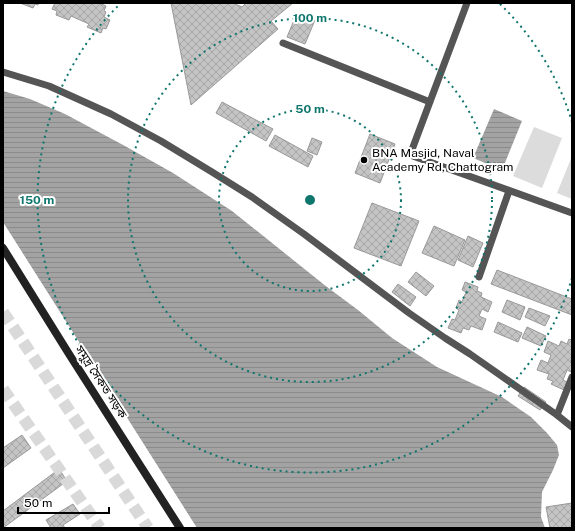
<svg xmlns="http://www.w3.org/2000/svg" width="575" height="531" font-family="'Public Sans','Noto Sans Bengali',sans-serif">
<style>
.pitch{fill:#dcdcdc}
.water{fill:url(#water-rules)}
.building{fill:url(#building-cross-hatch);stroke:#999}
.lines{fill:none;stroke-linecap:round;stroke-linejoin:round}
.highway-tunnel{stroke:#d9d9d9;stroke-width:12;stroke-dasharray:12 6;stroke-linecap:butt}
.lane{stroke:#555;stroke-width:7}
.secondary{stroke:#222;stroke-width:8}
.ring{fill:none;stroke:#0f766e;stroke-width:2;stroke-dasharray:2 4}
.poi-dot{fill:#000;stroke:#fff;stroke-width:1.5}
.labels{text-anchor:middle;stroke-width:4;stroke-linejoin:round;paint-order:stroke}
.poi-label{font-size:12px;fill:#000;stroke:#fff;text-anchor:start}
.street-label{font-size:12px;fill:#000;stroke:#fff}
.centre{fill:#0f766e;stroke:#fff;stroke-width:2}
.ring-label{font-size:12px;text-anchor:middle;font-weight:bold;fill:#0f766e;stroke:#fff;stroke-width:4;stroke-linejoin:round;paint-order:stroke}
</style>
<defs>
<pattern id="water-rules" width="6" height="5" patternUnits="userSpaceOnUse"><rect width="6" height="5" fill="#a3a3a3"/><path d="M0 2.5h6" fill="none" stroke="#8b8b8b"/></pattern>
<pattern id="building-cross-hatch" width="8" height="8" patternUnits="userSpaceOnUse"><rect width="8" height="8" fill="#c4c4c4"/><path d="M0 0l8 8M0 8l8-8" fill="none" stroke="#a7a7a7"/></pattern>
</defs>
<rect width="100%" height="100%" fill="#fff"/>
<path class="pitch" d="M534 127 562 138 542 188 513 176Z
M572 156V199L557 193Z"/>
<path class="water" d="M3 91 30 99 65 114 125 146 173 173 232 211 327 287 358 310 392 338 437 367 502 397 531 417 547 433 557 445 559 455 553 470 542 492 541 517 545 528H197L3 222Z
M494 109 522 121 502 170 473 158Z"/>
<path class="building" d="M20 3H39L38 5 35 4 33 8Z
M55 3H99L106 6 104 11 106 12 104 17 110 20 106 29 103 28 101 33 87 27 89 24 71 16 69 20 56 15 57 11 52 9Z
M171 3H233L242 7 246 3H293L271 21 278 29 191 105Z
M297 13 315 20 305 44 287 37Z
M222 102 273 129 266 141 216 113Z
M370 134 395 144 380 183 355 173Z
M275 135 313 156 308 167 269 146Z
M312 138 322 142 317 155 307 151Z
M372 203 419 221 401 266 354 248Z
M434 226 465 240 454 266 422 253Z
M468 236 483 243 473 267 458 260Z
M497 270 572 299V315L491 284Z
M416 272 434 286 426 296 408 282Z
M465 282 478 287 477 291 482 293 481 297 492 302 488 312 482 309 479 316 486 319 482 330 471 326 469 330 463 328 461 333 448 328 452 319 455 320 459 310 456 308 459 300 462 302 466 292 462 290Z
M398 284 416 297 410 306 392 292Z
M507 300 525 307 520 320 502 312Z
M529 308 550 316 545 326 525 317Z
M498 322 522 333 518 342 494 332Z
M527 327 546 336 541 346 522 338Z
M569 339 572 340V358L570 362 572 363V369L571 372 567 370 563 380 567 382 564 390 551 384 553 381 547 379 549 374 537 370 541 360 548 363 551 355 544 352 548 341 559 346 561 341 567 344Z
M524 387 546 402 540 410 518 396Z
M22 435 31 448 3 468V448Z
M59 469 67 481 3 528V511Z
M572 503V528H550L546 507Z
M73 504 80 514 63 525 65 528H51L46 520Z"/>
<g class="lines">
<path class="highway-tunnel" d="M3 312 148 528
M3 389 100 528"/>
<path class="lane" d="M467 3 410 155 572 213
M283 43 430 102
M3 72 49 86 111 114 161 141 212 172 252 197 304 234 409 313 445 338 470 354 557 415 572 427
M479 277 509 191
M557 415 572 377"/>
<path class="secondary" d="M3 248 69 354 180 528"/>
</g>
<g class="ring">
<circle cx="310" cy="200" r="91"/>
<circle cx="310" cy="200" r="182"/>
<path d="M572 278A273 273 0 1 1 120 4M500 4A273 273 0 0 1 572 122"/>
</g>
<circle class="poi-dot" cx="364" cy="160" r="4"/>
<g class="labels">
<g class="poi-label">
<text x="372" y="157">BNA Masjid, Naval<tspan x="372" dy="14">Academy Rd, Chattogram</tspan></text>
</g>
<g class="street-label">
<text transform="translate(101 382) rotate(57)" y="4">সমুদ্র সৈকত সড়ক</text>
</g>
</g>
<circle cx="310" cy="200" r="6" class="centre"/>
<g class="ring-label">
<text x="310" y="22">100 m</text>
<text x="310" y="113">50 m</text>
<text x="37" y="204">150 m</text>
</g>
<rect width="575" height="531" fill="none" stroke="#000000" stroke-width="8"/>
<path d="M18 507v6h91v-6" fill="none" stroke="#000000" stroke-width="2"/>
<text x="24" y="507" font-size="12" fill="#000000" stroke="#ffffff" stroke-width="3" paint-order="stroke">50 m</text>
</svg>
